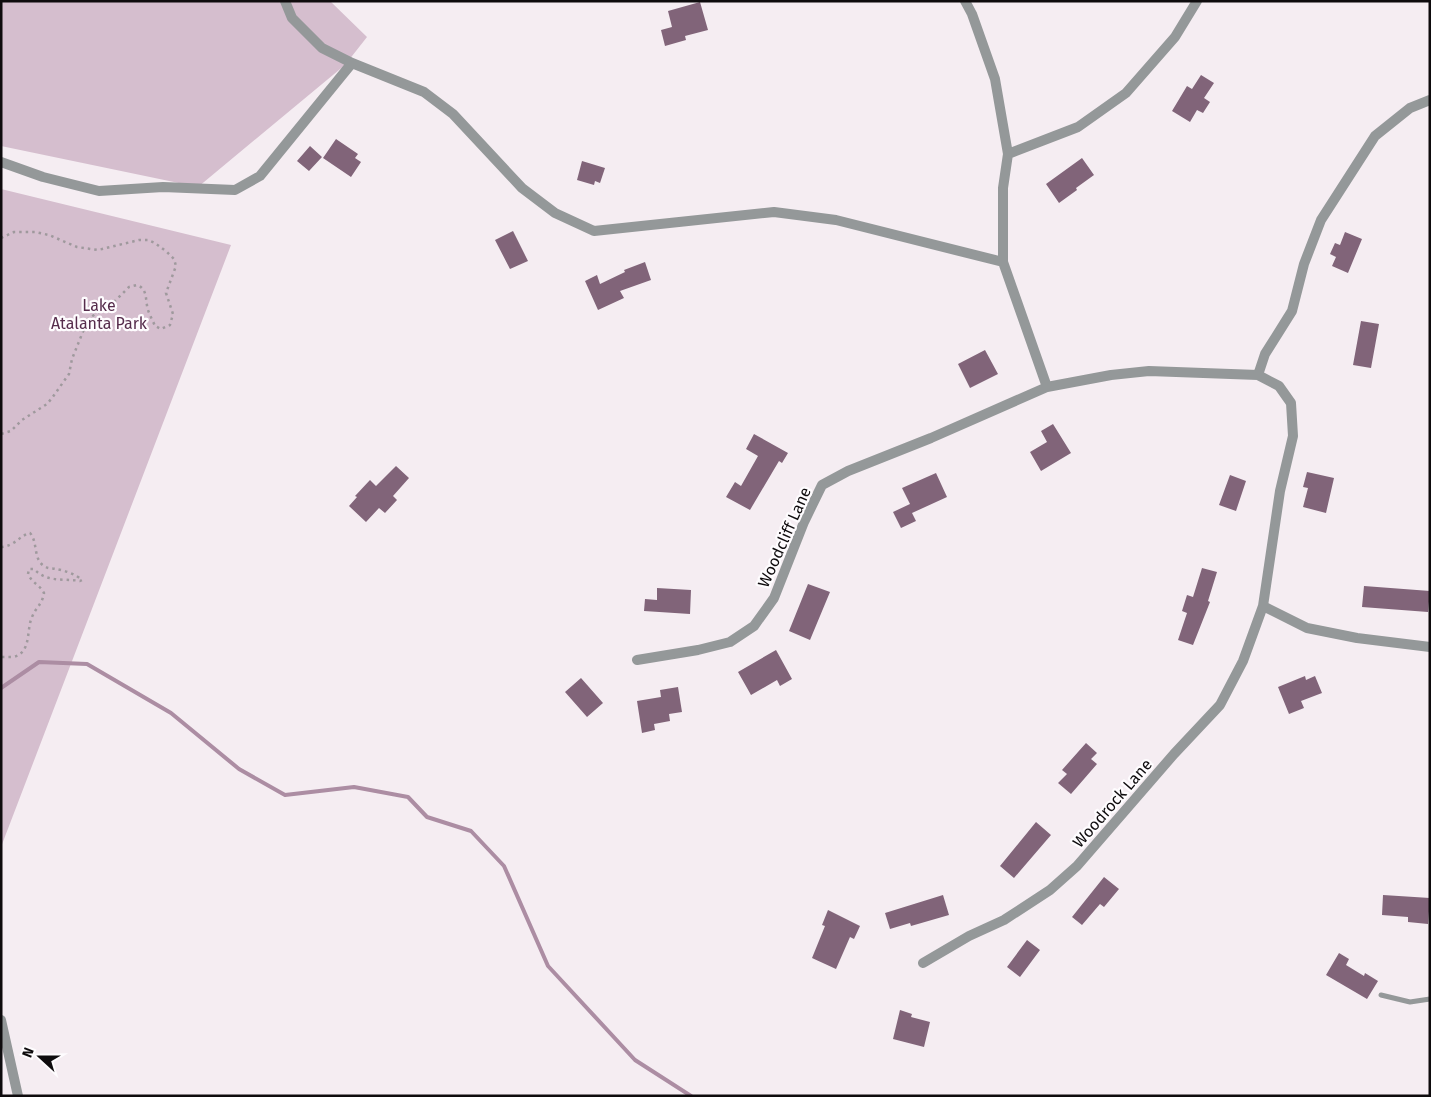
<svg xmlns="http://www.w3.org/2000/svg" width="1431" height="1097" font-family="'Fira Sans',sans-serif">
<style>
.green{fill:#d5bece}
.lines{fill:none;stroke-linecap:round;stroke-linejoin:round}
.stream{stroke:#ac8da3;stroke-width:4}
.building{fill:#816479}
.path{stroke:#9f999d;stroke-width:2.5;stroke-dasharray:2.5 4;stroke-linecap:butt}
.lane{stroke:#949899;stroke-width:5}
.street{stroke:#949899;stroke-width:10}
.labels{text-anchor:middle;stroke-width:4.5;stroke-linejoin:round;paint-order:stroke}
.park-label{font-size:16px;fill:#562c4c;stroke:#fefcfe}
.street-label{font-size:16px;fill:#0e0b0d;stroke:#fefcfe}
</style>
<rect width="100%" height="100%" fill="#f5edf2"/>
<path class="green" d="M1 1H330L367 37 345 65 198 187 1 146Z
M1 189 231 245 1 847Z"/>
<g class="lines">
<path class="stream" d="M1 688 39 662 87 664 171 713 239 769 285 795 354 787 408 797 427 817 471 831 504 866 548 966 635 1060 691 1096"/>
</g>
<path class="building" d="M700 2 708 30 685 36 686 40 665 46 661 30 672 27 668 11Z
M1201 75 1214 83 1204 98 1210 102 1203 113 1197 110 1190 122 1172 111 1187 86 1192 89Z
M336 139 358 154 355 158 361 162 351 177 323 158Z
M310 146 322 157 309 171 297 161Z
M1082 158 1094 175 1076 188 1077 190 1059 203 1046 184Z
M582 161 605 168 600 183 595 181 594 185 577 180Z
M513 231 528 261 510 269 495 240Z
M1345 232 1362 239 1348 273 1332 266 1336 257 1330 254 1335 243 1340 245Z
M645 262 651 280 620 291 624 298 598 310 585 281 597 275 600 284 625 272 624 270Z
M1361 321 1379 324 1371 368 1353 365Z
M985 350 998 374 970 388 958 364Z
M1053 424 1071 453 1041 471 1030 452 1047 442 1041 431Z
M754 434 788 453 782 463 779 461 750 510 726 497 735 482 741 486 758 456 746 449Z
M396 466 409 478 393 496 397 500 385 513 379 508 366 522 349 506 357 497 355 496 370 480 376 486Z
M1307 472 1334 478 1326 513 1303 507 1308 488 1303 487Z
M936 473 947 497 912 513 916 521 901 528 893 512 910 504 902 488Z
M1230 475 1246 481 1236 511 1219 505Z
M1202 568 1217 572 1208 601 1210 602 1193 645 1178 640 1187 613 1182 611 1187 595 1193 597Z
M808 584 830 592 810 640 789 631Z
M1364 586 1430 591 1428 612 1362 607Z
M657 588 691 590 690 614 644 611 645 599 657 600Z
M776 650 792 679 780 686 777 680 751 695 738 672Z
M1305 676 1306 680 1315 676 1322 693 1301 701 1304 708 1289 714 1278 687Z
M581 678 603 703 587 717 565 692Z
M678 687 682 712 669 714 670 721 654 724 655 730 642 733 637 701 661 697 660 690Z
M1086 743 1097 753 1091 759 1097 764 1071 794 1058 783 1067 774 1062 770Z
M1036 822 1051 835 1014 878 1000 866Z
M1104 877 1119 889 1104 907 1100 904 1082 925 1072 917Z
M943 895 949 915 911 926 910 923 890 929 885 913Z
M1383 895 1430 898 1428 924 1408 922V917L1382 915Z
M828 910 860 926 854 939 850 937 836 969 812 958 825 926 822 925Z
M1027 940 1040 950 1020 977 1007 967Z
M1339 953 1349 959 1346 965 1364 976 1365 973 1378 981 1367 999 1326 975Z
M900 1010 912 1014 911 1017 930 1022 924 1047 893 1039Z"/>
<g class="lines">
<path class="path" d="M1 238 14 232H35L49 235 77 247 98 250 139 240H148L155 243 167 252 174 259 176 266 166 293 173 314 170 325 161 329 155 326C153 321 150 316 148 310 145 300 148 289 137 285L129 287 115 301 88 319 72 359 69 374 52 398 47 404 22 420 11 431 1 434
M1 547C15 546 19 536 30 533 38 542 33 559 44 566 48 569 52 568 56 569 64 570 77 575 82 580L80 581C63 578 47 583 34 569H29L28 574C32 583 40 585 44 593 42 605 36 607 32 617 26 630 32 653 13 657 9 657 5 657 1 657"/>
<path class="lane" d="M1381 995 1410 1002 1430 999"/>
<path class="street" d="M285 1 292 18 322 48 352 63 424 92 453 114 522 188 555 213 594 231 774 212 836 220 1003 262
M965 1 972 14 995 79 1008 154 1003 188V262L1047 387
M1008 154 1078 127 1126 93 1175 37 1197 1
M1 162 43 177 99 191 163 187 235 190 260 176 352 63
M1258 375 1265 354 1292 311 1304 264 1321 220 1375 136 1410 108 1430 100
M1263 606 1307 628 1357 638 1430 647
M637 660 698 650 730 642 754 626 774 598 804 522 822 485 848 471 931 438 1047 387 1111 375 1149 371 1258 375 1279 386 1291 403 1293 436 1280 491 1263 606 1243 661 1220 705 1174 754 1077 866 1050 890 1004 920 969 936 923 963
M1 1020 18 1096"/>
</g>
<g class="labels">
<g class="park-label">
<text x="99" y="311">Lake<tspan x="99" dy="18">Atalanta Park</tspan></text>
</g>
<g class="street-label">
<text transform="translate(784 537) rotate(-66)" y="6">Woodcliff Lane</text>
<text transform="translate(1112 803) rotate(-49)" y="6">Woodrock Lane</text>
</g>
</g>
<rect width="1431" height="1097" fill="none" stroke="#0e0b0d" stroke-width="5"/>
<g transform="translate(40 1057) rotate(291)" stroke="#fefcfe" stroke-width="4" paint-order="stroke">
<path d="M0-4L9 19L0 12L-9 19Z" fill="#0e0b0d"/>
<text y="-8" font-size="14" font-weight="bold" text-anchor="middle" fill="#0e0b0d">N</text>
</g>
</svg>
